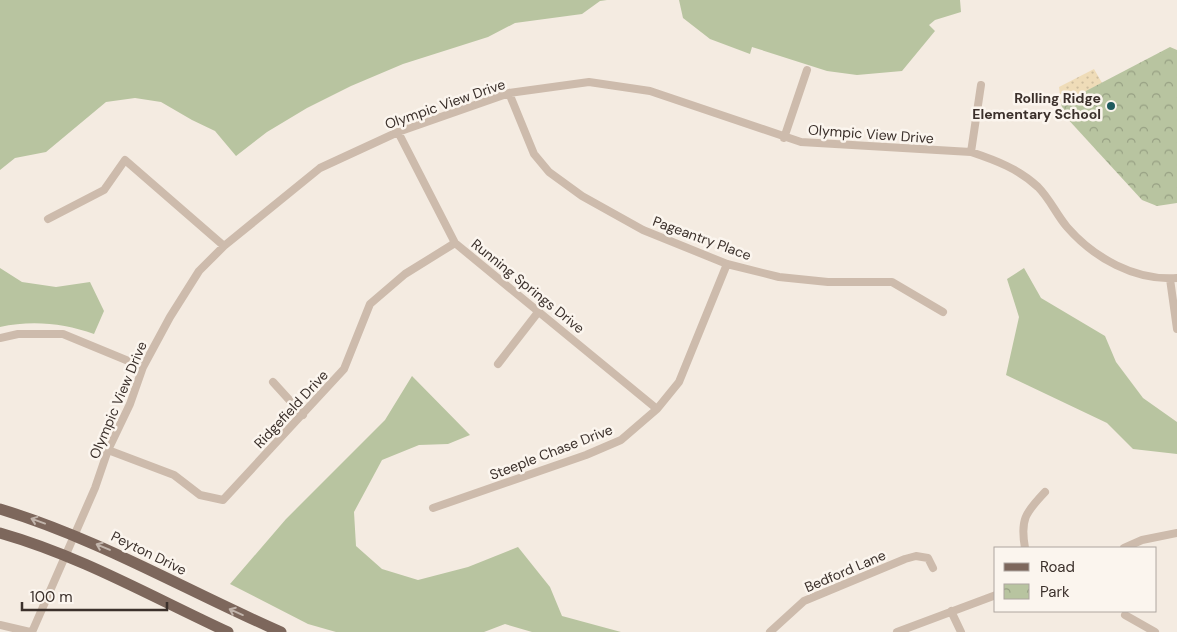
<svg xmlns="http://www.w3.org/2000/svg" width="1177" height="632" font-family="'DM Sans',sans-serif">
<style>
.grass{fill:#b8c4a0}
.sand{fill:url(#sand-dots)}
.park{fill:url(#park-crowns)}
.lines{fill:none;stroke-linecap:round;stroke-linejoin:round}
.street{stroke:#cdbbac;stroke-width:8}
.primary{stroke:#7d675c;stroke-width:11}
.oneway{stroke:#c2b5ac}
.poi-dot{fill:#1f5a5e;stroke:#fbf5ee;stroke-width:2}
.labels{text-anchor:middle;stroke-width:5;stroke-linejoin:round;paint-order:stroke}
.poi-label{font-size:14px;font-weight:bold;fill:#3b302b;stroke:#fbf5ee;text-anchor:end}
.street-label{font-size:14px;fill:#3b302b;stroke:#fbf5ee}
</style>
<defs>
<pattern id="sand-dots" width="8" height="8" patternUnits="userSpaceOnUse" patternTransform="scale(1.25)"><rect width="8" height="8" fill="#efdcb8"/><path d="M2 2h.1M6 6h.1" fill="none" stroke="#cebd9e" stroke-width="1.8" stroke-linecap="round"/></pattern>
<pattern id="park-crowns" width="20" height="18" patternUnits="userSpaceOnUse" patternTransform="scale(1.25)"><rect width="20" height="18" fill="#b8c4a0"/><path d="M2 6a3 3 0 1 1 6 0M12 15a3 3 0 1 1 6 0" fill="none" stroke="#97a083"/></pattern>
</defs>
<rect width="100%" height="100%" fill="#f4ebe1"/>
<path class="grass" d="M0 0H607L600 1 582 14 515 23 488 37 403 64 351 86 307 108 267 132 236 156 215 131 192 120 161 102 135 98 106 102 46 152 15 158 0 170Z
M679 0H960L961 12 935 20 929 25 935 31 902 71 857 75 827 71 752 47 750 54 710 39 683 18Z
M0 268 22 282 56 287 90 282 104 311 94 334C64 323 31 320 0 327Z
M1024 268 1041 298 1105 336 1116 362 1143 398 1177 422V454L1133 449 1107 423 1006 375 1019 317 1007 279Z
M412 376 470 435 448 444 419 445 382 460 354 512 356 546 382 569 418 580 468 567 518 547 550 587 562 616 621 632H532L505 624 484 632H336L308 624 230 584 286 519 385 420Z"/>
<path class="sand" d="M1094 69 1102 83 1061 104 1059 87Z"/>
<path class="park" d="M1170 47 1177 50V203L1157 206 1142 200 1065 116 1061 104Z"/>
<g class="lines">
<path class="street" d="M509 93 534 154 549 172 582 196 643 230 727 264 779 277 828 282H892L943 312
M398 132 455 243 657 409
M784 138 807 70
M971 152 981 85
M48 219 104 190 125 160 224 246
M1170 279 1177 329
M0 338 18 334H63L143 367
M498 364 539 311
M273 382 303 415
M108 450 174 475 200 495 223 500 344 369 370 304 405 274 455 243
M433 508 586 455 621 440 657 409 679 382 727 264
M1025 548C1020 520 1025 513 1045 492
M1124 548 1142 540 1177 533
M951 611 961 632
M1125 615 1155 632
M0 625 30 632
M32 632 95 488 108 450 130 404 143 367 170 317 199 271 224 246 320 168 398 132 509 93 589 82 650 91 801 142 971 152C995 160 1019 169 1038 187 1050 199 1056 214 1067 227 1094 258 1135 281 1177 278
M770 632 804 601 905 559 916 556 928 558 933 568
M897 632 996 595"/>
<path class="primary" d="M0 509C99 539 187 591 281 632
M0 533C81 556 152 597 228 632"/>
</g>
<defs><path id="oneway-shaft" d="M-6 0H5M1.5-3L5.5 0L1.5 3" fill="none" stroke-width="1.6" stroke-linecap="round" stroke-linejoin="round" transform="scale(1.25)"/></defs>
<g class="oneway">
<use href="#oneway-shaft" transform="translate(38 521) rotate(-160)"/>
<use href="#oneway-shaft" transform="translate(103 547) rotate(-157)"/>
<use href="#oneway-shaft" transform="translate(236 612) rotate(-156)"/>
</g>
<circle class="poi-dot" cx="1111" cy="106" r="5"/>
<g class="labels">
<g class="poi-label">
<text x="1101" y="103">Rolling Ridge<tspan x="1101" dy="16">Elementary School</tspan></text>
</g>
<g class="street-label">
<text transform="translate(445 104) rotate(-19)" y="5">Olympic View Drive</text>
<text transform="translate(871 134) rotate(4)" y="5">Olympic View Drive</text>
<text transform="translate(702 238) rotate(20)" y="5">Pageantry Place</text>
<text transform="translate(528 286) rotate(39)" y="5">Running Springs Drive</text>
<text transform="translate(118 400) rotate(-67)" y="5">Olympic View Drive</text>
<text transform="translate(291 409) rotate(-47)" y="5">Ridgefield Drive</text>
<text transform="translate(551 452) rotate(-21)" y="5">Steeple Chase Drive</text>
<text transform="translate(149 553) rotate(26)" y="5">Peyton Drive</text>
<text transform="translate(845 571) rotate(-23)" y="5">Bedford Lane</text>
</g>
</g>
<rect x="994" y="547" width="162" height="65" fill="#fbf5ee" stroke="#aea6a0"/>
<rect x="1004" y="563" width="25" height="8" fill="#7d675c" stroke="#aea6a0"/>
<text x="1040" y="572" font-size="15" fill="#3b302b">Road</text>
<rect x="1004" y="584" width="25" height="15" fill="url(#park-crowns)" stroke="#aea6a0"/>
<text x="1040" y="597" font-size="15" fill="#3b302b">Park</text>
<path d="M22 602v8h145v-8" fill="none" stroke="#3b302b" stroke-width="2.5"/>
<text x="30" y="602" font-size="15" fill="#3b302b" stroke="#fbf5ee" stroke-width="4" paint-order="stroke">100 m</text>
</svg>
